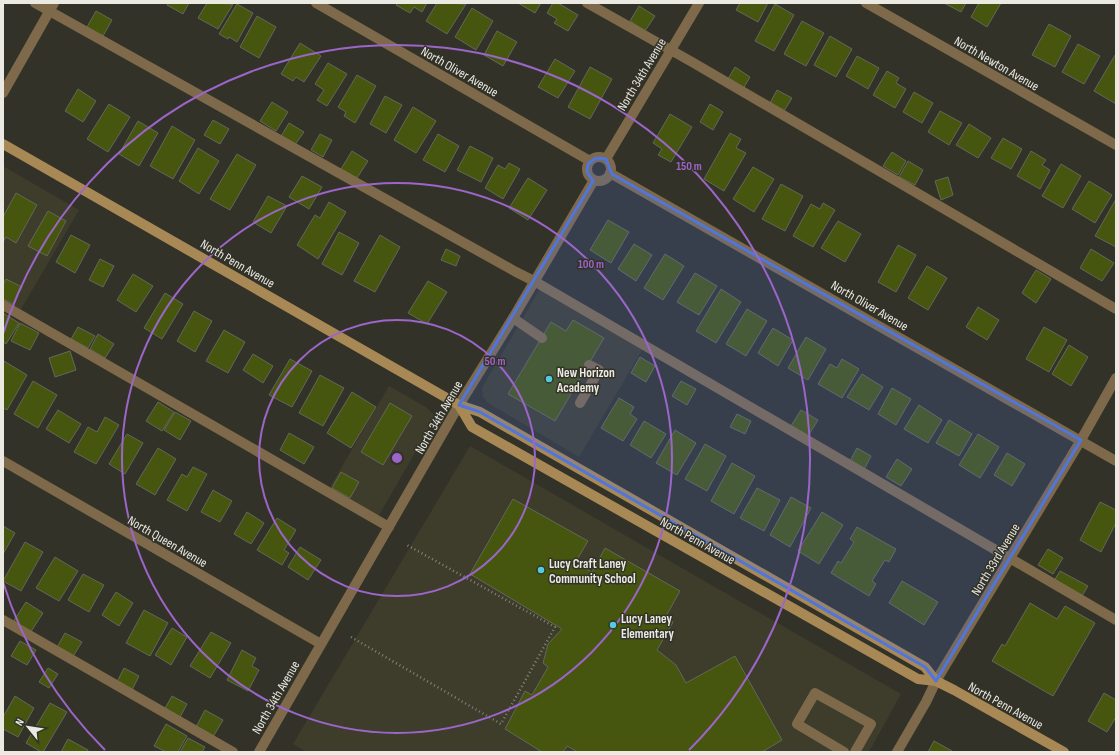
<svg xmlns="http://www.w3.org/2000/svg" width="1119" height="755" font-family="'Sofia Sans Condensed',sans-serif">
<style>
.built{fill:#3e3c2b}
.building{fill:#46560f;stroke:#63675c}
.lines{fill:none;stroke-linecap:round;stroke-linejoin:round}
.path{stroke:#84847b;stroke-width:2.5;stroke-dasharray:1 3;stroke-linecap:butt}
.lane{stroke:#7e6a4a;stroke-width:10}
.street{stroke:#7e6a4a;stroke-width:10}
.secondary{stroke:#a88955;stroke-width:10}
.marked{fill:#5075db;fill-opacity:0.2;stroke:#5075db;stroke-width:3;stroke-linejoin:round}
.ring{fill:none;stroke:#9c65ca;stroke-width:2}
.poi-dot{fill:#53cbda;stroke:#333228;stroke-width:1.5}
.labels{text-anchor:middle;stroke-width:3;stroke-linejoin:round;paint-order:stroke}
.street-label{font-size:13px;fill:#eaeae3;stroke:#333228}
.poi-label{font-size:13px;font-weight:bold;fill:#eaeae3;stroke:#333228;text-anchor:start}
.centre{fill:#9c65ca;stroke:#333228;stroke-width:2}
.ring-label{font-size:12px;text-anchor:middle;font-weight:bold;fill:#9c65ca;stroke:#333228;stroke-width:3;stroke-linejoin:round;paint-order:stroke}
</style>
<rect width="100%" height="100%" fill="#333228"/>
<path class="built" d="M3 166 79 210 20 311 3 301Z
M541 287 644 347 579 457 488 403 483 397 482 388Z
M389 386 426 407 434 415 431 425 378 517 330 487Z
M470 446 901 694 869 752H307L293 744Z"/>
<path class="building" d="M168 3H189L183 14 167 5Z
M207 3 233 4 218 29 198 18Z
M398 3H427L422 12 414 7 410 13 396 5Z
M437 3 466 4 447 34 426 21Z
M518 3H541L535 13Z
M553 3H558L578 15 568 31 554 23 557 19 547 13Z
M740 3H768L758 22 736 10Z
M944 3H966L961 12Z
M979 3H1001L987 27 971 17Z
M237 4 253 13 237 42 229 37 228 39 219 34Z
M775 4 794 15 774 51 755 41Z
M639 6 655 16 645 31 630 21Z
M472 8 493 21 476 50 455 37Z
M96 11 112 20 103 36 87 27Z
M257 16 276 27 259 58 240 47Z
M802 21 824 33 806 66 784 54Z
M1049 24 1071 36 1055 67 1032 55Z
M497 31 517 42 503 66 484 55Z
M830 36 852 49 836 77 814 65Z
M300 43 321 56 304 82 296 77 293 81 281 74Z
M1078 44 1100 56 1084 84 1062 72Z
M1115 55 1116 56V104L1094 91Z
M857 56 879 68 868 89 846 76Z
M555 59 575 71 558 98 538 87Z
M328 63 347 74 327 106 317 100 324 90 315 84Z
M590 67 612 79 590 119 568 107Z
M735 67 750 77 743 89 728 79Z
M887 71 899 78 896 83 906 89 895 108 873 95Z
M357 75 376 86 355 123 344 116 346 112 338 107Z
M78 89 96 101 83 122 65 111Z
M777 90 792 98 784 111 770 103Z
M914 92 933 103 922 123 903 112Z
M385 96 402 105 386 133 370 124Z
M272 102 288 112 276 131 260 121Z
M109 104 130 117 108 152 87 139Z
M710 104 723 112 713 130 700 122Z
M413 107 436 121 416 153 394 140Z
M940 111 962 123 949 145 928 132Z
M670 114 692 127 671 162 658 155 662 149 653 143Z
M213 120 229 129 220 144 204 135Z
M138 121 158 133 139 166 119 154Z
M289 123 304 132 294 146 280 138Z
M969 124 991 138 978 158 956 145Z
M172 126 195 140 173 179 150 166Z
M730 133 741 139 736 148 746 153 724 191 704 179Z
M320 134 332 140 323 157 311 150Z
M438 134 459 146 445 172 423 160Z
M1003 138 1022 149 1011 169 991 158Z
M470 146 493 158 481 182 457 170Z
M198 148 219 161 199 194 179 181Z
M352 151 368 161 357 178 341 169Z
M1031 151 1046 160 1042 165 1050 170 1040 189 1017 176Z
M892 152 906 161 898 175 883 166Z
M237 154 256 165 230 210 210 199Z
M908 161 923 170 915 185 899 177Z
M509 163 520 169 503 199 485 188 498 165 505 169Z
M1061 164 1081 176 1063 208 1042 196Z
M753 167 774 179 754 212 733 199Z
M302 176 322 187 309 209 289 197Z
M948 177 953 195 941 200 935 181Z
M528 178 547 190 528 220 509 208Z
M1089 181 1112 195 1095 223 1072 209Z
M781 184 803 196 785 231 762 219Z
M16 193 37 205 16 243 6 237 3 242V217Z
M268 196 287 206 271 233 253 222Z
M1116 199V247L1095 236Z
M329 202 346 212 318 259 297 245 315 215 320 218Z
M823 203 835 210 813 247 793 236 811 204 820 209Z
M48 211 66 221 47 256 28 246Z
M608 220 629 232 611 263 590 250Z
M838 221 861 234 845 262 821 248Z
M339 232 359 243 342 275 322 264Z
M71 235 90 245 75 273 56 262Z
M380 235 400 247 375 292 354 281Z
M634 244 652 255 636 281 618 269Z
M898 245 916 255 896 292 878 282Z
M446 249 460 256 456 266 441 260Z
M1091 249 1114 263 1102 281 1080 268Z
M665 254 684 266 663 300 644 288Z
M100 259 114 266 103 287 89 280Z
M927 266 947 278 928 310 908 298Z
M1036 270 1051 279 1036 303 1022 293Z
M695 273 717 286 699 315 677 302Z
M133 274 153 286 136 312 117 300Z
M6 279 22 287 13 304 3 299V285Z
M428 281 447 292 427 324 408 313Z
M721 289 741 302 716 343 696 331Z
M165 293 183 304 162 339 144 328Z
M978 307 999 320 987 340 966 327Z
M747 309 767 321 746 356 726 344Z
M194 311 212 321 195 352 177 341Z
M3 313 19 323 6 344 3 342Z
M573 320 604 338 555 421 508 394 551 322 566 331Z
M20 323 39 333 30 350 11 341Z
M78 327 95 336 88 348 71 339Z
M1044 327 1067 340 1049 372 1026 359Z
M773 328 793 340 778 366 758 353Z
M224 330 245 342 228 373 206 361Z
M98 334 114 344 105 358 90 349Z
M806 337 826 349 808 380 788 368Z
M1069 345 1088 357 1071 386 1052 374Z
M70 351 76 370 55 377 49 358Z
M253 354 273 366 263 383 243 370Z
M640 357 655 366 646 382 631 373Z
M290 359 312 371 292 407 269 395Z
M842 359 859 369 842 398 818 384 830 364 837 368Z
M4 361 27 375 7 410 3 408V363Z
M862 374 883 387 869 410 847 397Z
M320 375 344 388 323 426 299 413Z
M33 381 57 395 38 428 14 414Z
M681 381 696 389 687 405 672 396Z
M892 388 911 399 896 425 878 414Z
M352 392 376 407 351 448 327 433Z
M619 398 634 407 630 414 637 419 623 441 601 428Z
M158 402 174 412 162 431 146 421Z
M390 403 412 416 383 465 361 452Z
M919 405 942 420 928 443 904 429Z
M58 410 81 424 69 443 46 429Z
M801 410 818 420 808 436 791 426Z
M175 412 191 421 180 440 164 430Z
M737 414 751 421 745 434 730 427Z
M105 417 119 425 96 464 74 452 88 427 97 432Z
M949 420 972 434 959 456 936 443Z
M644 421 666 434 651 458 630 445Z
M675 430 696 443 677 475 656 463Z
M289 433 314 447 304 464 280 450Z
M127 434 143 443 125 474 109 464Z
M978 434 999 447 980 478 959 465Z
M705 444 726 456 707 491 685 479Z
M158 448 176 459 155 495 136 484Z
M857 448 871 456 864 470 849 463Z
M1007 453 1025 464 1012 486 994 475Z
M897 459 912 469 901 486 886 477Z
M732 463 755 476 734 514 711 501Z
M193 467 207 474 187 511 167 500 182 474 187 477Z
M341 472 359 482 350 498 332 488Z
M757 488 780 500 764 531 740 518Z
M213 490 232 501 220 522 201 512Z
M791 497 811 508 790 547 770 535Z
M513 499 588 541 575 563 592 572 605 548 680 591 665 618 673 622 657 650 676 665 686 683 735 656 782 740 762 752H578L567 746 563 752H542L505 729 525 691 532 695 548 667 543 663 548 644 562 629 470 574Z
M1100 502 1116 510V523L1101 552 1080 540Z
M247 512 264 523 251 544 234 534Z
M822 512 843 525 819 564 798 551Z
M277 518 296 530 284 550 289 553 282 565 257 550Z
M3 526 15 533 3 554Z
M857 527 896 549 889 562 885 560 872 581 876 584 869 596 831 573 838 561 841 563 854 542 850 539Z
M25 542 43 552 21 591 3 581Z
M300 547 321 560 308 580 288 567Z
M1048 549 1063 558 1053 574 1038 565Z
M55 557 78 571 59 601 36 588Z
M1060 571 1088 586 1082 596 1054 581Z
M83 574 104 585 89 612 68 600Z
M902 581 938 602 924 625 889 603Z
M116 592 133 603 119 626 102 615Z
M26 602 43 613 30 633 13 622Z
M1030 603 1057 619 1065 606 1095 623 1053 696 992 661 1002 644 1005 646Z
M144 610 168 623 150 656 126 643Z
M172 628 187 637 171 665 155 655Z
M211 632 231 643 210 678 190 666Z
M65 633 82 642 72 658 56 649Z
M20 641 36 650 27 665 11 656Z
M242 650 256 658 252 666 259 670 248 691 227 680Z
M48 668 58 674 49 688 39 682Z
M124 668 139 676 131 692 116 684Z
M1104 693 1116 700V717L1107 732 1088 721Z
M15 696 34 708 18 737 3 729V717Z
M172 696 187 704 179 719 164 710Z
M50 703 67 712 43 752H41L26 743Z
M205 710 223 720 213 737 196 727Z
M166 724 187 736 178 752H166L154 746Z
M188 738 205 747 202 752H180Z
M68 739 88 750 87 752H61Z
M934 741 952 751 951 752H928Z"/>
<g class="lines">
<path class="path" d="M351 637 501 724 555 627 405 544"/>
<path class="lane" d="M35 3 516 272 534 281 1116 620
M587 3 692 62 1116 309
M3 305 389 527
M513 318 542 338
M580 403 599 370 589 365
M3 620 233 752
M844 752 797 724 815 693 871 724 855 752"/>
<path class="street" d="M316 3 590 161
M866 3 1116 145
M3 93 54 3
M587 169a12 12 0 1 1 24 0a12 12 0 1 1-24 0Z
M606 159 699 3
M610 173 1116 461
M3 461 321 644
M259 752 459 405 513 318 594 180
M897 752 926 702 936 681 1081 440 1116 378"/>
<path class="secondary" d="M3 144 459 405 480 412 925 667 936 681
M459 405 472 427 918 679 936 681 954 690 1064 752"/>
</g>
<path class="marked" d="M596 158 606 159 612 174 1081 440 936 681 925 667 480 412 459 405 593 181 587 172 588 164Z"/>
<g class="ring">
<circle cx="397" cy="458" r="138"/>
<circle cx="397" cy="458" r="275"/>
<path d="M105 750A413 413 0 0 1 3 582M3 334A413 413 0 1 1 689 750"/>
</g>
<g class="poi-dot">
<circle cx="549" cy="379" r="4"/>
<circle cx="541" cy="570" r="4"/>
<circle cx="613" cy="625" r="4"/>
</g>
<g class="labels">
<g class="street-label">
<text transform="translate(997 63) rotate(30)" y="5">North Newton Avenue</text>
<text transform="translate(460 71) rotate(30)" y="5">North Oliver Avenue</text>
<text transform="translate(641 74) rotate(-59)" y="5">North 34th Avenue</text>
<text transform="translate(238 263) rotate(30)" y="5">North Penn Avenue</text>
<text transform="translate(870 305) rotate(30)" y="5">North Oliver Avenue</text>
<text transform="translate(438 417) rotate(-60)" y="5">North 34th Avenue</text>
<text transform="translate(698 540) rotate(29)" y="5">North Penn Avenue</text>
<text transform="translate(168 541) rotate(30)" y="5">North Queen Avenue</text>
<text transform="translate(995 559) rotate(-59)" y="5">North 33rd Avenue</text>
<text transform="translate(275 697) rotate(-60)" y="5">North 34th Avenue</text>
<text transform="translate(1006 705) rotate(29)" y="5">North Penn Avenue</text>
</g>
<g class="poi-label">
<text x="557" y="377">New Horizon<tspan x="557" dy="15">Academy</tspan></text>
<text x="549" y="568">Lucy Craft Laney<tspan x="549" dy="15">Community School</tspan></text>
<text x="621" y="623">Lucy Laney<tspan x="621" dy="15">Elementary</tspan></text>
</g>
</g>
<circle cx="397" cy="458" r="6" class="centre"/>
<g class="ring-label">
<text x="689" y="170">150 m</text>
<text x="591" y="268">100 m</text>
<text x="495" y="365">50 m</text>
</g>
<rect width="1119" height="755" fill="none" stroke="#eaeae3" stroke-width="8"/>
<g transform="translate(28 727) rotate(300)" stroke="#333228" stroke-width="3" paint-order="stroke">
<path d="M0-3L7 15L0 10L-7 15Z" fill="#eaeae3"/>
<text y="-6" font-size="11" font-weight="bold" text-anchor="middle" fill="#eaeae3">N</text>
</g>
</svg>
